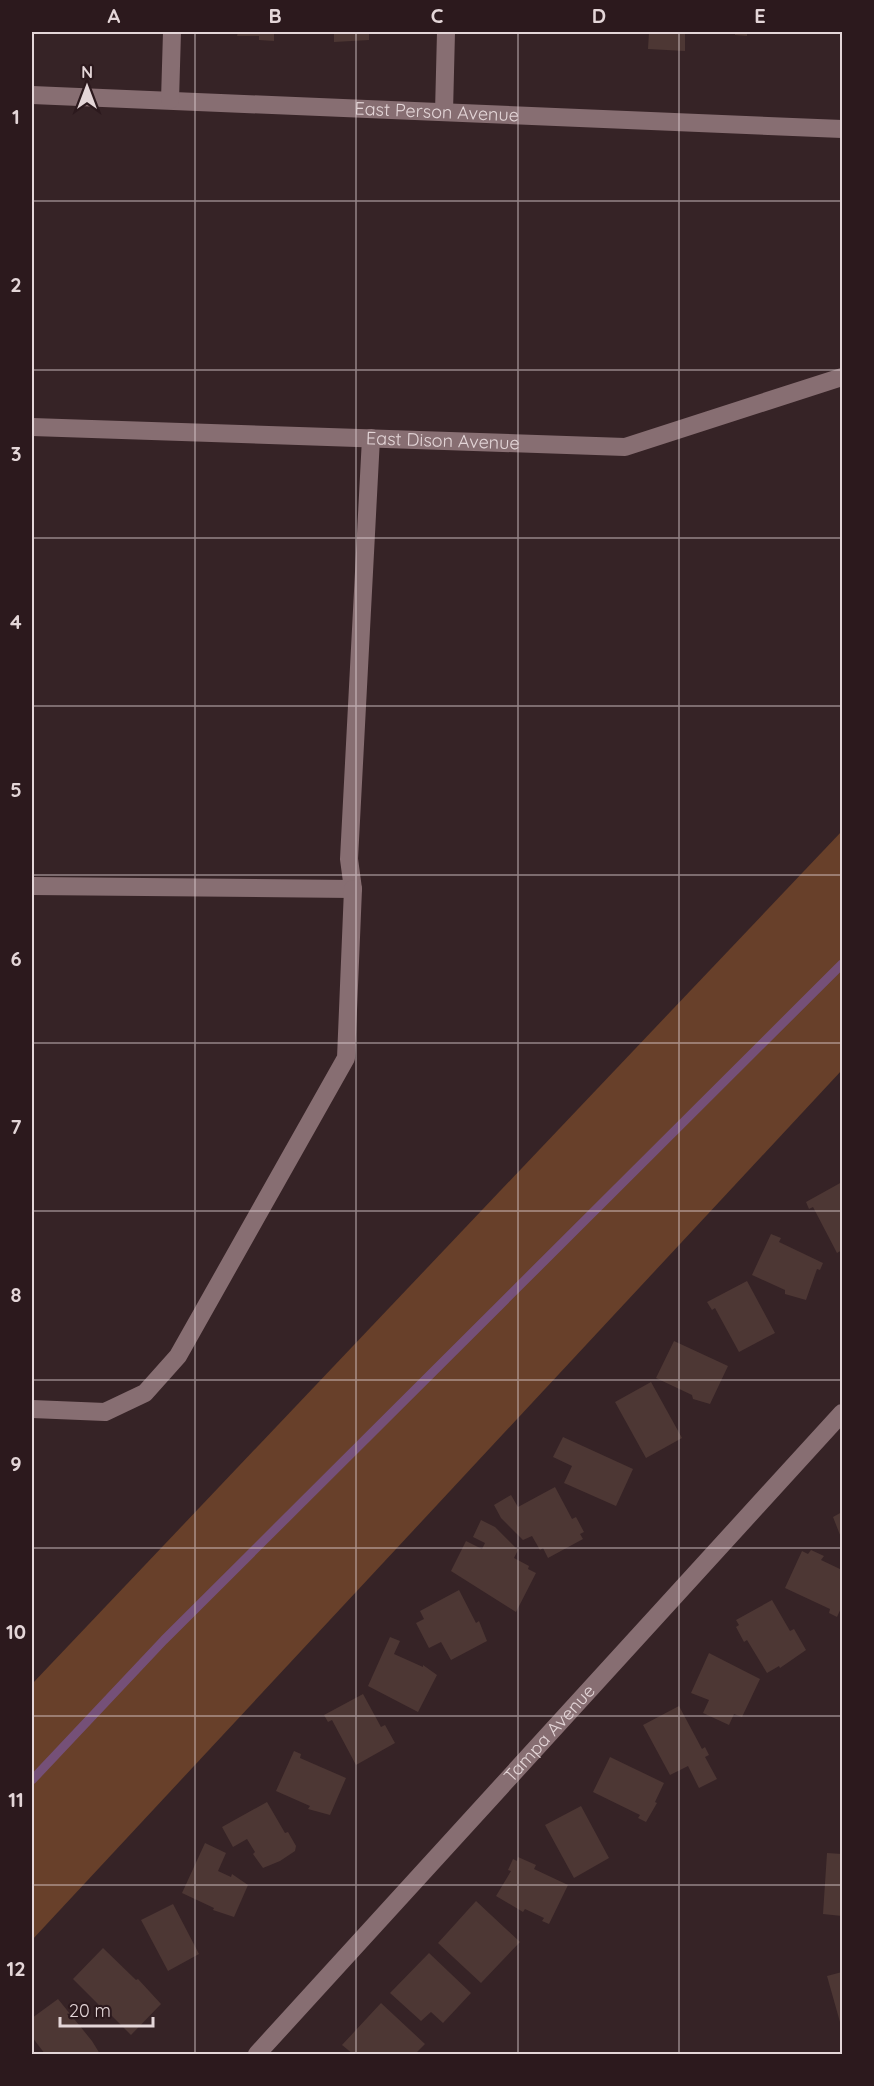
<svg xmlns="http://www.w3.org/2000/svg" width="874" height="2086" font-family="Quicksand,sans-serif">
<style>
.green{fill:#68402a}
.lines{fill:none;stroke-linecap:round;stroke-linejoin:round}
.stream{stroke:#755078;stroke-width:9}
.building{fill:#4d3734}
.minor{stroke:#876e72;stroke-width:18}
.grid{fill:none;stroke:#e4d6d8;stroke-width:1.5;stroke-opacity:0.55}
.labels{text-anchor:middle;stroke-width:4.5;stroke-linejoin:round;paint-order:stroke}
.street-label{font-size:18px;fill:#e4d6d8;stroke:#2c191d}
.neatline{fill:none;stroke:#e4d6d8;stroke-width:2}
.grid-label{font-size:20px;text-anchor:middle;font-weight:bold;fill:#e4d6d8}
</style>
<rect width="100%" height="100%" fill="#362326"/>
<path class="green" d="M842 831V1070L32 1940V1684Z"/>
<g class="lines">
<path class="stream" d="M32 1780 164 1640 842 964"/>
</g>
<path class="building" d="M238 32H274V41L259 40V36H237Z
M334 32H369V40L334 42Z
M649 32H685V51L648 49Z
M735 32H747V36L735 35Z
M842 1182V1250L837 1253 813 1207 809 1209 806 1202Z
M771 1234 781 1238 779 1242 823 1263 820 1270 817 1269 806 1300 785 1294V1290L752 1275Z
M747 1281 775 1333 739 1352 715 1308 712 1310 707 1302Z
M674 1341 728 1366 710 1404 693 1399 692 1395 656 1378Z
M651 1382 682 1438 646 1458 615 1402Z
M563 1437 633 1469 616 1506 564 1483 572 1466 553 1457Z
M555 1487 572 1519 576 1517 584 1532 580 1534 583 1539 548 1558 543 1548 540 1550 532 1536 523 1540 501 1518 494 1505 511 1495 518 1507Z
M842 1512V1540L833 1517Z
M481 1520 495 1527 518 1550 514 1558 529 1566 528 1569 536 1573 516 1612 451 1571 466 1541 482 1549 485 1543 473 1537Z
M811 1550 824 1556 821 1560 842 1570V1606L837 1617 829 1613 830 1609 785 1588 802 1551 808 1554Z
M459 1590 476 1623 479 1621 487 1641 451 1660 441 1642 429 1648 416 1623 424 1619 420 1611Z
M772 1600 790 1631 794 1629 806 1650 780 1668 779 1666 767 1673 747 1640 744 1642 736 1627 739 1625 736 1620Z
M390 1637 400 1641 394 1654 423 1667V1665L437 1675 418 1712 368 1686Z
M709 1653 760 1679 742 1717 734 1714 729 1725 703 1713 709 1700 691 1693Z
M363 1694 381 1727 385 1725 395 1743 356 1765 332 1720 328 1722 324 1715Z
M679 1706 702 1749 705 1747 709 1755 705 1757 717 1779 699 1788 688 1766 670 1775 643 1725Z
M294 1751 301 1754 300 1758 346 1778 330 1815 308 1809 310 1806 276 1791Z
M610 1757 664 1783 655 1802 657 1803 646 1822 638 1818 640 1815 593 1792Z
M267 1802 285 1833 288 1832 296 1846 295 1851 280 1861 263 1868 253 1854 255 1852 247 1839 233 1847 222 1827Z
M581 1806 609 1858 574 1878 545 1825Z
M205 1843 226 1853 218 1871 231 1877 232 1874 248 1885 234 1917 213 1910 214 1908 182 1893Z
M827 1853 842 1854V1916L823 1914Z
M518 1857 536 1865 534 1869 568 1885 549 1924 542 1921 544 1918 525 1909 523 1912 496 1896 511 1871 508 1870 513 1859 517 1861Z
M476 1901 520 1942 481 1983 438 1943Z
M173 1904 199 1954 168 1971 141 1920Z
M103 1948 136 1980 138 1979 161 2004 131 2035 111 2015 109 2018 105 2014 106 2012 73 1979Z
M429 1953 471 1993 443 2023 431 2012 421 2021 390 1993Z
M842 1972V2022H840L827 1976Z
M58 1999 92 2041 100 2054H45L32 2037V2018Z
M381 2003 425 2044 415 2054H353L342 2045Z"/>
<g class="lines">
<g class="minor">
<path id="s1" d="M32 95 842 129"/>
<path d="M170 100 172 32"/>
<path d="M444 112 446 32"/>
<path id="s2" d="M32 427 625 447 842 377"/>
<path d="M32 886 353 889 349 859 371 438"/>
<path d="M32 1409 105 1412 145 1393 178 1356 346 1058 353 889"/>
<path id="s3" d="M257 2054 842 1413"/>
</g>
</g>
<path class="grid" d="M195 32V2054M356 32V2054M518 32V2054M679 32V2054M32 201H842M32 370H842M32 538H842M32 706H842M32 875H842M32 1043H842M32 1211H842M32 1380H842M32 1548H842M32 1716H842M32 1885H842"/>
<g class="labels">
<g class="street-label">
<text dy="6" stroke="none"><textPath href="#s1" startOffset="405">East Person Avenue</textPath></text>
<text dy="6" stroke="none"><textPath href="#s2" startOffset="411">East Dison Avenue</textPath></text>
<text dy="6" stroke="none"><textPath href="#s3" startOffset="434">Tampa Avenue</textPath></text>
</g>
</g>
<rect width="874" height="2086" fill="none" stroke="#2c191d" stroke-width="66"/>
<g transform="translate(87 87)" stroke="#2c191d" stroke-width="4.5" paint-order="stroke">
<path d="M0-4.5L10 22L0 15L-10 22Z" fill="#e4d6d8"/>
<text y="-9" font-size="16" font-weight="bold" text-anchor="middle" fill="#e4d6d8">N</text>
</g>
<path d="M60 2017v9h93v-9" fill="none" stroke="#e4d6d8" stroke-width="3"/>
<text x="69" y="2017" font-size="18" fill="#e4d6d8" stroke="#2c191d" stroke-width="4.5" paint-order="stroke">20 m</text>
<rect x="33" y="33" width="808" height="2020" class="neatline"/>
<g class="grid-label">
<text x="114" y="23">A</text>
<text x="275" y="23">B</text>
<text x="437" y="23">C</text>
<text x="599" y="23">D</text>
<text x="760" y="23">E</text>
<text x="16" y="124">1</text>
<text x="16" y="292">2</text>
<text x="16" y="461">3</text>
<text x="16" y="629">4</text>
<text x="16" y="797">5</text>
<text x="16" y="966">6</text>
<text x="16" y="1134">7</text>
<text x="16" y="1302">8</text>
<text x="16" y="1471">9</text>
<text x="16" y="1639">10</text>
<text x="16" y="1807">11</text>
<text x="16" y="1976">12</text>
</g>
</svg>
